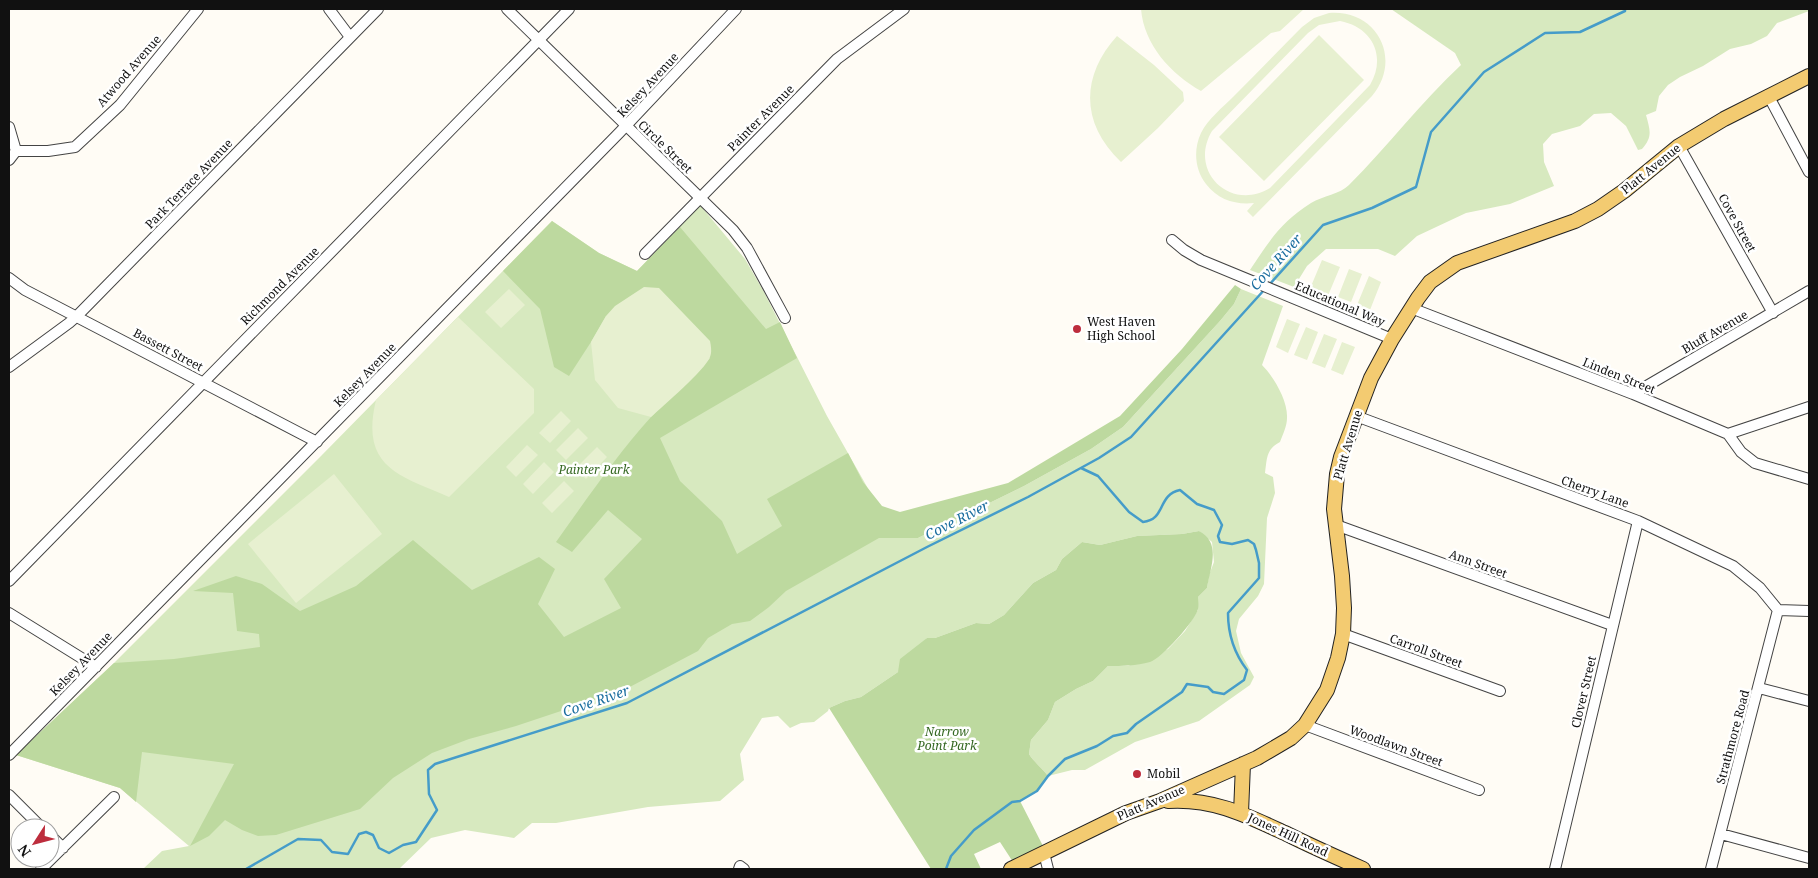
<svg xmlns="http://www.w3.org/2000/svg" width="1818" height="878" font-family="'Noto Serif',serif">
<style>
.green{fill:#d7e9bf}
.forest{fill:#bdd99f}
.pitch{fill:#e7f0d0;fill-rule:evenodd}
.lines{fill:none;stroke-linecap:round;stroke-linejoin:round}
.stream{stroke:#459cc9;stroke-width:2.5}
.minor-casing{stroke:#444;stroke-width:12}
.major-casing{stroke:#222;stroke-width:16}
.minor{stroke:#fff;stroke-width:10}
.major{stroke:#f3cb71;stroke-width:14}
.poi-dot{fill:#bd2d3d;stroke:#fff;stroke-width:2}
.labels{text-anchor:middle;stroke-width:5;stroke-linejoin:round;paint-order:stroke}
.street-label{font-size:12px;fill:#111;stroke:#fff}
.poi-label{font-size:12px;fill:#111;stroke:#fff;text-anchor:start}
.park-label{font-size:12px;font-style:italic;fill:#356822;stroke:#fff}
.water-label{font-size:14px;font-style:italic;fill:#1d6fa0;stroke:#fff}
</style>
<rect width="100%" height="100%" fill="#fffcf5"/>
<path class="green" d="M1391 9H1809V11L1777 23 1767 36 1751 44 1730 49 1703 66 1680 77 1668 85 1659 96 1656 111 1646 115C1650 130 1653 137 1642 149L1638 150 1626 126 1611 113 1594 114 1580 126 1552 134 1543 144 1544 162 1554 186 1510 204 1466 213 1417 236 1395 256 1378 249H1326L1307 266 1294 287 1250 270C1270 240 1281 222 1311 203 1323 196 1340 194 1349 185 1388 146 1421 102 1461 65L1455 53Z
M700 205 745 259 764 292 827 416 896 538H918L1024 486 1091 449 1123 427 1220 321 1234 304 1241 289 1283 306 1262 365C1274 377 1288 401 1287 418 1287 426 1283 434 1280 442 1266 449 1267 459 1265 473L1273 477 1275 493 1267 518 1264 584 1258 596 1239 619 1236 631 1241 653 1254 677 1250 685 1199 721 1135 742 1085 770H1072L1048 776C1042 768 1034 762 1029 754L1031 740 1048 720 1055 702 1076 689 1093 681 1108 666H1128L1168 649 1185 631 1198 610V597L1207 588 1209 575 1214 562 1212 542 1199 531 1182 534 1137 536 1100 545 1082 542 1062 559 1056 570 1033 583 1004 615 989 624 976 623 935 638H927L898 672 861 697 845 701 829 708 828 711 814 722 801 723 790 728 778 716 762 718 740 754 744 780 720 801 648 807 556 823H532L514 838 465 830 431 838 399 869H143L162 851 189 846 120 788 16 755 114 663 321 456 552 221 599 253 637 271Z"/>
<path class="forest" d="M552 221 599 253 637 271 680 227 766 329 780 322 797 358 660 438 680 481 722 521 737 554 782 526 767 499 848 453 863 482 882 506 900 512 1008 483 1120 416 1182 349 1235 285 1241 289 1234 304 1220 321 1123 427 1091 449 1024 486 918 538H879L786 591 769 607 750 621 732 624 708 638 698 651 624 690 516 726 469 739 432 753 393 778 360 809 276 835 258 836 242 830 225 820 209 836 190 846 234 764 142 752 136 802 120 788 16 755 114 663 174 659 260 647 259 634 237 631 233 593 193 591 236 576 262 584 300 611 356 586 413 540 472 590 539 557 555 569 538 604 564 637 621 608 604 579 642 539 608 510 572 552 556 542C586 500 616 456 651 417 670 397 692 379 710 358L606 316 591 342 569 376 554 367 540 309 503 271Z
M1199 531C1222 543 1210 568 1207 588L1198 597C1198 600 1199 605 1198 609 1196 620 1161 659 1150 662 1136 666 1122 666 1108 666L1093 681 1076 689 1055 702 1048 720 1031 740 1029 754C1034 762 1042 768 1048 776L1037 791 1020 801 1043 846 1013 862 1000 842 974 854 981 869H931L829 708 845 701 861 697 898 672 900 659 927 638H935L976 623 989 624 1004 615 1033 583 1056 570 1062 559 1082 542 1100 545 1137 536 1182 534Z"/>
<path class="pitch" d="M1141 9H1304L1280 31 1271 33 1201 91C1171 74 1144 45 1141 9Z
M1329 13C1377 9 1403 59 1372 96L1253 217 1247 211 1254 203C1236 205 1218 200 1206 184 1195 170 1193 150 1201 133 1208 119 1223 107 1234 96 1257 73 1279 50 1302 27L1314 18ZM1340 21C1372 27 1387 56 1370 85L1270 188C1230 212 1188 171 1212 131L1308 33 1319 25Z
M1319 35 1364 80 1264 181 1219 137Z
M1117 36 1154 65 1183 92 1184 101 1158 128 1121 162C1081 124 1080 77 1117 36Z
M1322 260 1340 267 1327 298 1309 291Z
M1349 269 1362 274 1351 302 1338 297Z
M1369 276 1381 282 1370 310 1357 305Z
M644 287 659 288 710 341C711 346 712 352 710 357 705 370 663 406 651 417L618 408 595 380 591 342 606 316 615 306Z
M509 289 525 305 501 328 485 312Z
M458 317 534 389V413L449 497C398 475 360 467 376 400Z
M1287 319 1300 324 1288 353 1276 347Z
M1306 327 1318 332 1307 360 1294 355Z
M1324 334 1337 339 1325 368 1312 363Z
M1342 342 1355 347 1343 375 1331 370Z
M561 411 571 421 550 443 539 433Z
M578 428 588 438 566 460 556 450Z
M527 445 538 455 516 477 506 467Z
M597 447 607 457 586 479 575 469Z
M544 462 554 472 533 494 523 484Z
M334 474 382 534 296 603 248 544Z
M564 481 574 491 552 513 542 503Z"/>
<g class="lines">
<path class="stream" d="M1269 285 1323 225 1372 208 1416 187 1431 132 1484 72 1545 33 1580 32 1625 11V9
M246 869 298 839 321 840 332 852 348 854 359 834 366 832 373 835 379 848 389 853 403 845 416 842 437 810 429 794 428 770 435 764 627 703 927 547 1028 497 1099 458 1131 437 1265 289
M946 869 951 856 974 830 1012 802 1020 801 1037 791 1048 776 1065 759 1097 746 1113 736 1127 733 1136 724 1182 692 1187 684 1208 687 1213 692 1224 694 1244 680 1247 670C1234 653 1228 635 1228 613L1259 578V563L1256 550 1254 544 1248 540 1232 544 1220 542 1218 536 1222 525 1214 510 1197 504 1180 490C1157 495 1166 520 1143 522L1129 512 1098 476 1081 468"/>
<g class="minor-casing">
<path id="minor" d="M329 9 350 37
M507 9 733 230 747 248 785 318
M1768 95 1809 172
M9 127 16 151
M1679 146 1773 313
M16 151H48L75 147 120 105 198 9
M9 160 16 151
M1172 240 1184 250 1201 260 1392 339
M645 254 837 59 904 9
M9 278 25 290 317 442
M1411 308 1633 394 1728 434 1741 452 1755 463 1809 479
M9 367 69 323 77 316 378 9
M1633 394 1809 291
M1356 416 1638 521 1733 566 1760 588 1778 610 1809 611
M1728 434 1809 407
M1336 525 1612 625
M9 581 569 9
M9 613 96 667
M1343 634 1500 691
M1759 688 1809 701
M1305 725 1479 790
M9 755 620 132 736 9
M9 795 42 828
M1721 834 1809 858
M50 835 63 848
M1044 853 1048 869
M41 869 114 797
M739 869 740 866 744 869
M1555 869 1638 521
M1711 869 1778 610"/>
</g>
<g class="major-casing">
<path id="major" d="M1168 801C1214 798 1248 816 1289 835 1313 847 1338 858 1363 869
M1241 813 1243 764
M1011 869 1126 813 1160 801 1257 758 1291 738 1305 725 1327 690 1338 658 1343 634 1344 608 1342 576 1334 509 1337 474 1341 457 1371 378 1392 339 1418 298 1430 282 1457 263 1575 221 1598 209 1624 191 1679 146 1724 119 1809 76"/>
</g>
<use href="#minor" class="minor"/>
<use href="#major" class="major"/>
</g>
<g class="poi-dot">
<circle cx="1077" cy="329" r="5"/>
<circle cx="1137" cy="774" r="5"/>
</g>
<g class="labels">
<g class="street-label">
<text transform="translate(129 71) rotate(-49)" y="4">Atwood Avenue</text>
<text transform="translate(648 85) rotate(-47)" y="4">Kelsey Avenue</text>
<text transform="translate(761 118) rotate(-45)" y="4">Painter Avenue</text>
<text transform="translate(665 147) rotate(44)" y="4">Circle Street</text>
<text transform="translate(1651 169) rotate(-39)" y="4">Platt Avenue</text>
<text transform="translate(189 184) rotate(-46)" y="4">Park Terrace Avenue</text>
<text transform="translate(1737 223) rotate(61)" y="4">Cove Street</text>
<text transform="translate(280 286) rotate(-45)" y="4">Richmond Avenue</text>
<text transform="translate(1340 304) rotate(23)" y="4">Educational Way</text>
<text transform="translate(1715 332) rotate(-30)" y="4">Bluff Avenue</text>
<text transform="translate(168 350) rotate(28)" y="4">Bassett Street</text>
<text transform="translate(365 375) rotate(-46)" y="4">Kelsey Avenue</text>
<text transform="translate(1619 376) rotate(22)" y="4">Linden Street</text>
<text transform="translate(1348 445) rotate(-73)" y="4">Platt Avenue</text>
<text transform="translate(1595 492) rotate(20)" y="4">Cherry Lane</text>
<text transform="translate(1478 564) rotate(20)" y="4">Ann Street</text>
<text transform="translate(1426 651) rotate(20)" y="4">Carroll Street</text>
<text transform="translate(81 664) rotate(-46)" y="4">Kelsey Avenue</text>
<text transform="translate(1584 692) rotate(-77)" y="4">Clover Street</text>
<text transform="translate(1733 737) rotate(-75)" y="4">Strathmore Road</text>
<text transform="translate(1396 746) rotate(20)" y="4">Woodlawn Street</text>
<text transform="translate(1151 803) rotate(-23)" y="4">Platt Avenue</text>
<text transform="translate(1288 835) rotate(25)" y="4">Jones Hill Road</text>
</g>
<g class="poi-label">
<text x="1087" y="326">West Haven<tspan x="1087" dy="14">High School</tspan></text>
<text x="1147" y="778">Mobil</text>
</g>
<g class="park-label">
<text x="594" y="474">Painter Park</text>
<text x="947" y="736">Narrow<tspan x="947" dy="14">Point Park</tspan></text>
</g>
<g class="water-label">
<text transform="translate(1276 262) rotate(-48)" y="5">Cove River</text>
<text transform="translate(957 520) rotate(-27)" y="5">Cove River</text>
<text transform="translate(596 701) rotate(-19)" y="5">Cove River</text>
</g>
</g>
<rect width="1818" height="878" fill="none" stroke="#111111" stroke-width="20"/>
<g transform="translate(35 843) rotate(234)"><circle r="24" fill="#ffffff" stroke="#a0a0a0"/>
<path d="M0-4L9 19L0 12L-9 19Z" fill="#bd2d3d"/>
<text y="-8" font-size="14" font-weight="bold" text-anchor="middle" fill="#111111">N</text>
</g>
</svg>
